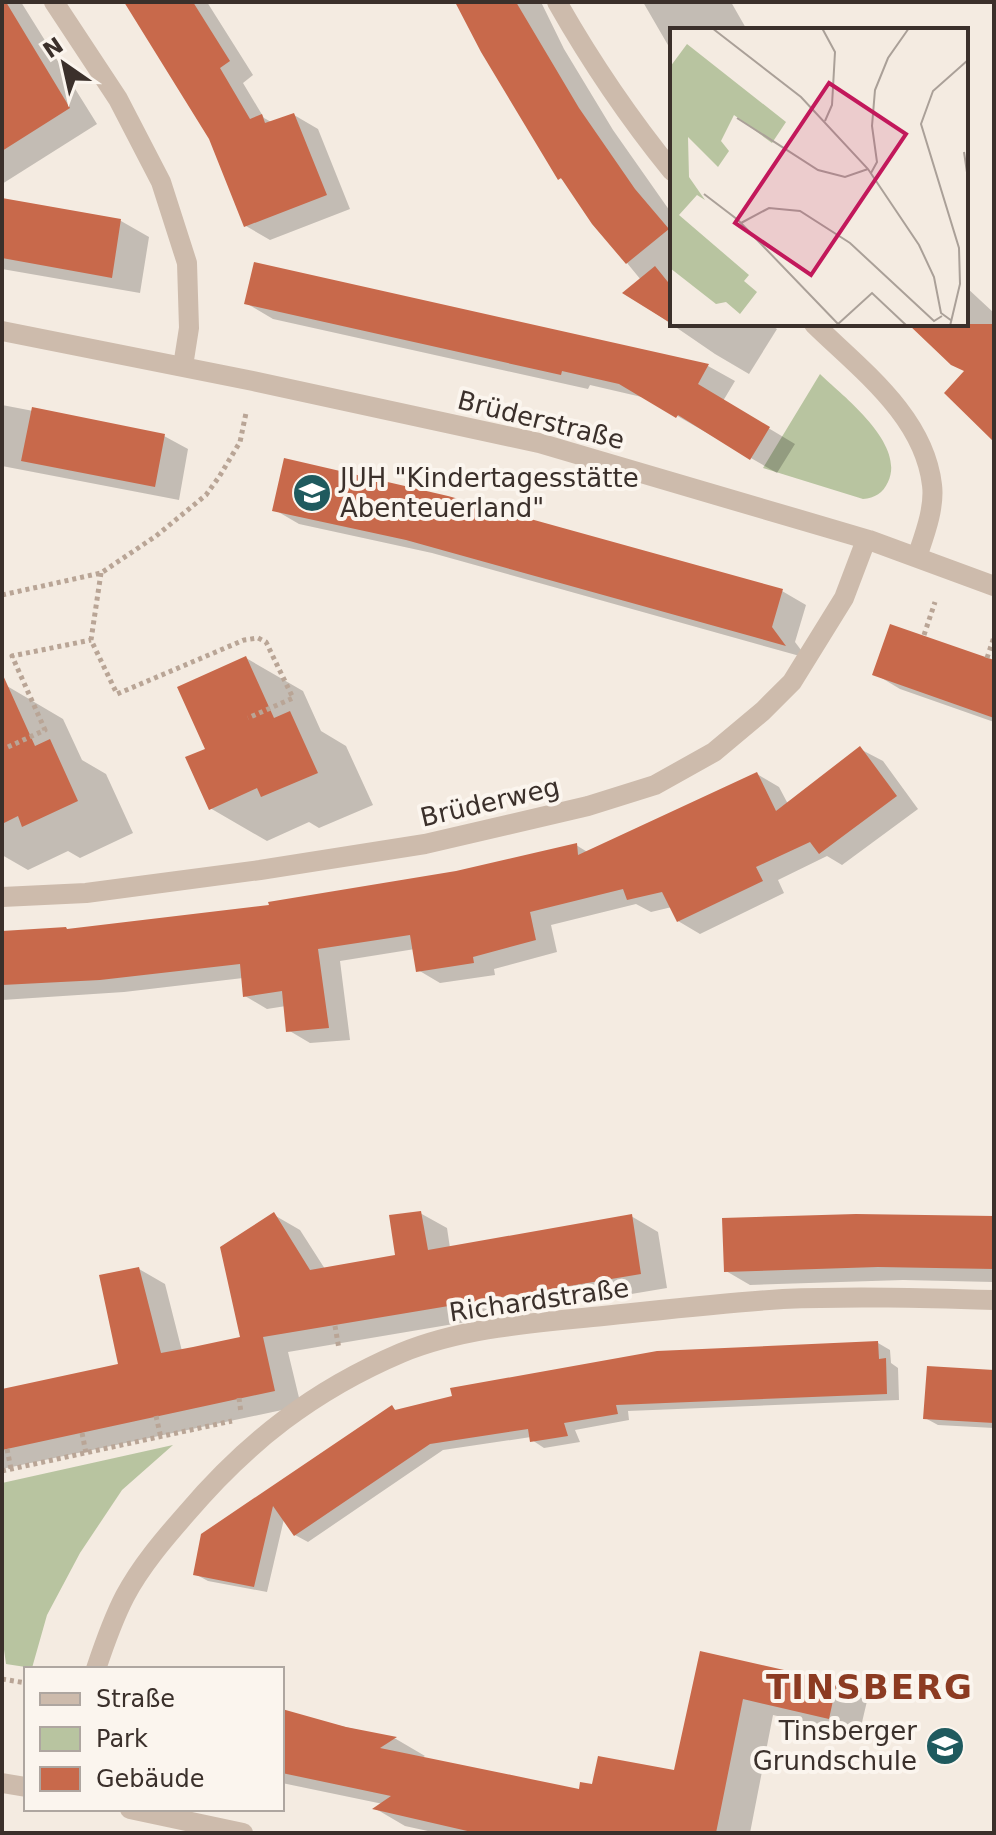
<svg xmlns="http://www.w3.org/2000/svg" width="996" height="1835" font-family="'DejaVu Sans',sans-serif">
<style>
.green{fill:#b8c4a0}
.shadow{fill:#0003}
.building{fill:#c8694b}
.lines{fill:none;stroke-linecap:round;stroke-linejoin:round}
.path{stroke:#b9a596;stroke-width:5;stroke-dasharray:4 4;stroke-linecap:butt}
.minor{stroke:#cdbbac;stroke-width:20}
.labels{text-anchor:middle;stroke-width:8;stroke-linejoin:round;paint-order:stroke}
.street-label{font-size:26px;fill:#3b302b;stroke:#fbf5ee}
.poi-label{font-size:26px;fill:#3b302b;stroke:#fbf5ee;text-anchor:start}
.district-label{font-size:34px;font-weight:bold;letter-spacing:2px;fill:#8c3b22;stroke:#fbf5ee}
.inset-road{fill:none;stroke:#aaa098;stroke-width:2}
.view{fill:#c2185b;fill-opacity:0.15;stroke:#c2185b;stroke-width:4}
.inset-edge{fill:none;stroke:#3b302b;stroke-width:4}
</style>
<rect width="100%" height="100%" fill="#f4ebe1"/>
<path class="green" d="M820 374C844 397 906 444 888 482 883 493 875 498 863 499L763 468Z
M173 1445 122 1490 80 1553 47 1615 32 1668 6 1664 2 1635V1483Z"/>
<path class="shadow" d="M2 2H21L97 124 2 184Z
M126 2H207L253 75 243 83 264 118 273 123 294 115 318 129 350 209 270 240 246 226 210 138Z
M457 2H541L564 49 613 130 672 214V324H769L777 329 749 374 715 354 626 293 641 280 591 219 566 182 560 178Z
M643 2H731L747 30H672V52Z
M2 200 121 221 149 237 140 293 2 269Z
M256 264 708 366 735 381 723 401 795 444 777 473 646 398 590 385 588 389 273 319 246 303Z
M966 287 994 313V437L966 372 911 324H966Z
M2 405 164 436 188 449 179 500 2 466Z
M275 510 782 591 806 605 795 642 807 658 432 553 299 524Z
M246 658 303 691 321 731 346 746 373 805 319 828 309 822 267 841 210 808 208 750Z
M994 662V722L900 689 875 674Z
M7 686 63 719 82 760 106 774 133 833 80 858 68 851 28 870 2 855V689Z
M860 749 883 761 918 809 842 865 827 856 778 880 784 893 700 934 678 921 672 907 651 912 636 904 551 925 557 952 494 969 495 975 440 983 418 970 415 949 340 961 350 1040 310 1043 288 1030 286 1006 267 1009 245 996 243 978 124 992 2 1000V933L69 930 271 906 456 873 576 845 589 853 757 774 779 787 788 804Z
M420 1213 447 1228 450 1248 631 1216 658 1232 667 1288 288 1352 301 1406 2 1469V1392L121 1365 139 1269 165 1284 182 1351 242 1338 274 1215 300 1230 325 1269 397 1257Z
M994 1218V1282L903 1280 750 1285 726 1271Z
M878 1343 890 1350 891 1363 898 1368 899 1400 628 1411 629 1420 575 1430 580 1442 544 1448 532 1440 531 1437 443 1450 308 1542 295 1535 284 1519 267 1592 208 1581 195 1574 203 1535 392 1408 398 1411Z
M994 1371V1428L938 1425 925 1418Z
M702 1653 836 1684 867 1701 859 1735 773 1715 750 1833H437L405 1826 376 1809 383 1804 282 1783V1712L396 1739 425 1756 420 1759 580 1792 594 1787 675 1772Z"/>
<path class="building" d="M2 2H6L70 108 2 151Z
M124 2H193L230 61 220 68 250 119 262 114 265 123 294 113 327 195 244 227 209 139Z
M455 2H516L579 108 635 189 669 229 626 264 592 224 561 178 558 180 481 52Z
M2 198 121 219 112 278 2 258Z
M254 262 709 364 698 384 770 427 750 460 678 415 676 418 619 384 562 371 561 375 244 304Z
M655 266 672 287V324L622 293Z
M908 324H994V442L944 393 964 371 951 365Z
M32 407 165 434 155 487 21 461Z
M284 458 448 496 783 589 772 627 786 646 406 540 272 511Z
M890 624 994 660V718L872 675Z
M246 656 274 718 290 711 318 773 261 797 257 788 209 810 185 757 205 749 177 687Z
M2 673 35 746 50 739 78 801 22 827 18 816 2 824Z
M860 746 897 796 819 854 810 842 756 867 763 881 677 922 662 892 627 900 623 889 530 912 536 940 473 957 474 963 416 972 410 935 318 949 329 1028 286 1032 282 991 243 997 240 964 100 980 2 985V931L66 927 67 929 269 905 268 902 456 871 577 843 578 855 757 772 776 811Z
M421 1211 428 1250 632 1214 641 1274 263 1337 275 1391 2 1450V1389L118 1364 99 1275 139 1267 161 1353 193 1347 240 1337 220 1247 274 1212 310 1270 395 1255 389 1215Z
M856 1214 994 1216V1269L878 1267 724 1272 722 1218Z
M878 1341 879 1359 886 1358 887 1394 616 1405 618 1414 564 1423 568 1436 530 1442 528 1429 430 1444 294 1536 273 1506 254 1587 193 1575 201 1534 392 1405 395 1410 452 1396 450 1388 657 1351Z
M927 1366 994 1370V1423L923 1419Z
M700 1651 837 1682 829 1719 743 1699 716 1833H476L372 1809 391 1796 282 1773V1709L346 1727 397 1737 380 1748 579 1789 580 1782 592 1784 598 1756 674 1770Z"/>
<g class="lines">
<path class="path" d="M101 573 91 640 117 694 244 640 258 638 266 642 293 698 248 718
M2 595 101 573 156 536 206 495 219 477 240 442 246 413
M924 635 935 602
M987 658 994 637
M8 747 45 730 12 656 91 640
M335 1326 339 1349
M239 1398 241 1413
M156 1416 161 1438
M82 1433 86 1453
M7 1449 11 1469
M2 1471 232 1421
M2 1679 26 1683"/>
<path class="minor" d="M54 2 118 99 161 182 187 263 189 328 183 366
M557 2C591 62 629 118 672 171
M814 324C860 369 924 416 932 485 935 508 924 536 917 557
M2 331 253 381 539 443 869 540 994 586
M2 897 86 893 260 870 425 844 588 806 655 785 714 752 763 711 792 682 844 598 866 540
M96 1669C104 1645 113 1619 125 1596 141 1566 164 1539 186 1514 247 1442 314 1390 401 1353 464 1327 535 1323 603 1316 662 1310 723 1303 783 1299 853 1296 924 1298 994 1300
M2 1783 26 1787
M130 1809 243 1833"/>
</g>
<defs>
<g id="school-disc" transform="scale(2)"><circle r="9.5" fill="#1f5a5e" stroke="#fbf5ee"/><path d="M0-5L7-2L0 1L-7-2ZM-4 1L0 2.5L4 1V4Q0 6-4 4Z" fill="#fff"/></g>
</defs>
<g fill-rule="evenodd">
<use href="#school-disc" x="312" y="493"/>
<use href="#school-disc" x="945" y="1746"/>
</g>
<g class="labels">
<g class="street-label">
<text transform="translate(541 420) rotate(14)" y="9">Brüderstraße</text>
<text transform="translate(490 802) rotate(-13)" y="9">Brüderweg</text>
<text transform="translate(539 1300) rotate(-8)" y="9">Richardstraße</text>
</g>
<g class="poi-label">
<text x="340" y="487">JUH "Kindertagesstätte<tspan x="340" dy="30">Abenteuerland"</tspan></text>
<text x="917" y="1740" text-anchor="end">Tinsberger<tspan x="917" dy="30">Grundschule</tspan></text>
</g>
<g class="district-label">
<text x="870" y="1699">TINSBERG</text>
</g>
</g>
<g transform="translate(670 28)">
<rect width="298" height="298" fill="#f4ebe1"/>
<path d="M17 16 116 94 102 115 64 87 51 113 59 123 48 139 18 109 19 149 35 172 27 167 9 187 79 247 74 253 87 264 70 286 56 274 46 276 0 240V39Z" fill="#b8c4a0"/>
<path class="inset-road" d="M42 0 131 69 198 141 249 217 264 249 271 285 282 293M152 0 165 24 162 77 155 93M67 90 148 142 175 149 198 141M294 124 298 151M201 145 207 134 202 98 205 62 218 30 239 0M34 166 68 192 170 298M71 195 99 180 130 183 180 215 264 293 272 288M168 296 202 265 237 298M280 298 290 256 289 220 251 96 263 63 298 32"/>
<path class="view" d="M159 55 236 106 141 247 65 195Z"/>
<rect width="298" height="298" class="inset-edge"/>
</g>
<rect width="996" height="1835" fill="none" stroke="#3b302b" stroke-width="8"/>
<rect x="24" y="1667" width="260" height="144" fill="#fbf5ee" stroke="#aea6a0" stroke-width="2"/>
<rect x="40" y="1693" width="40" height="12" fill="#cdbbac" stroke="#aea6a0" stroke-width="2"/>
<text x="96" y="1707" font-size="24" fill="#3b302b">Straße</text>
<rect x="40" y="1727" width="40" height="24" fill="#b8c4a0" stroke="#aea6a0" stroke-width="2"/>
<text x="96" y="1747" font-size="24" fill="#3b302b">Park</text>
<rect x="40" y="1767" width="40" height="24" fill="#c8694b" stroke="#aea6a0" stroke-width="2"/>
<text x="96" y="1787" font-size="24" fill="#3b302b">Gebäude</text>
<g transform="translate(64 64) rotate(326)" stroke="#fbf5ee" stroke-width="6" paint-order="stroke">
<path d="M0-6L14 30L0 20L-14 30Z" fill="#3b302b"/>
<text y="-12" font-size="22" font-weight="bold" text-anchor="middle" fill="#3b302b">N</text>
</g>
</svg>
